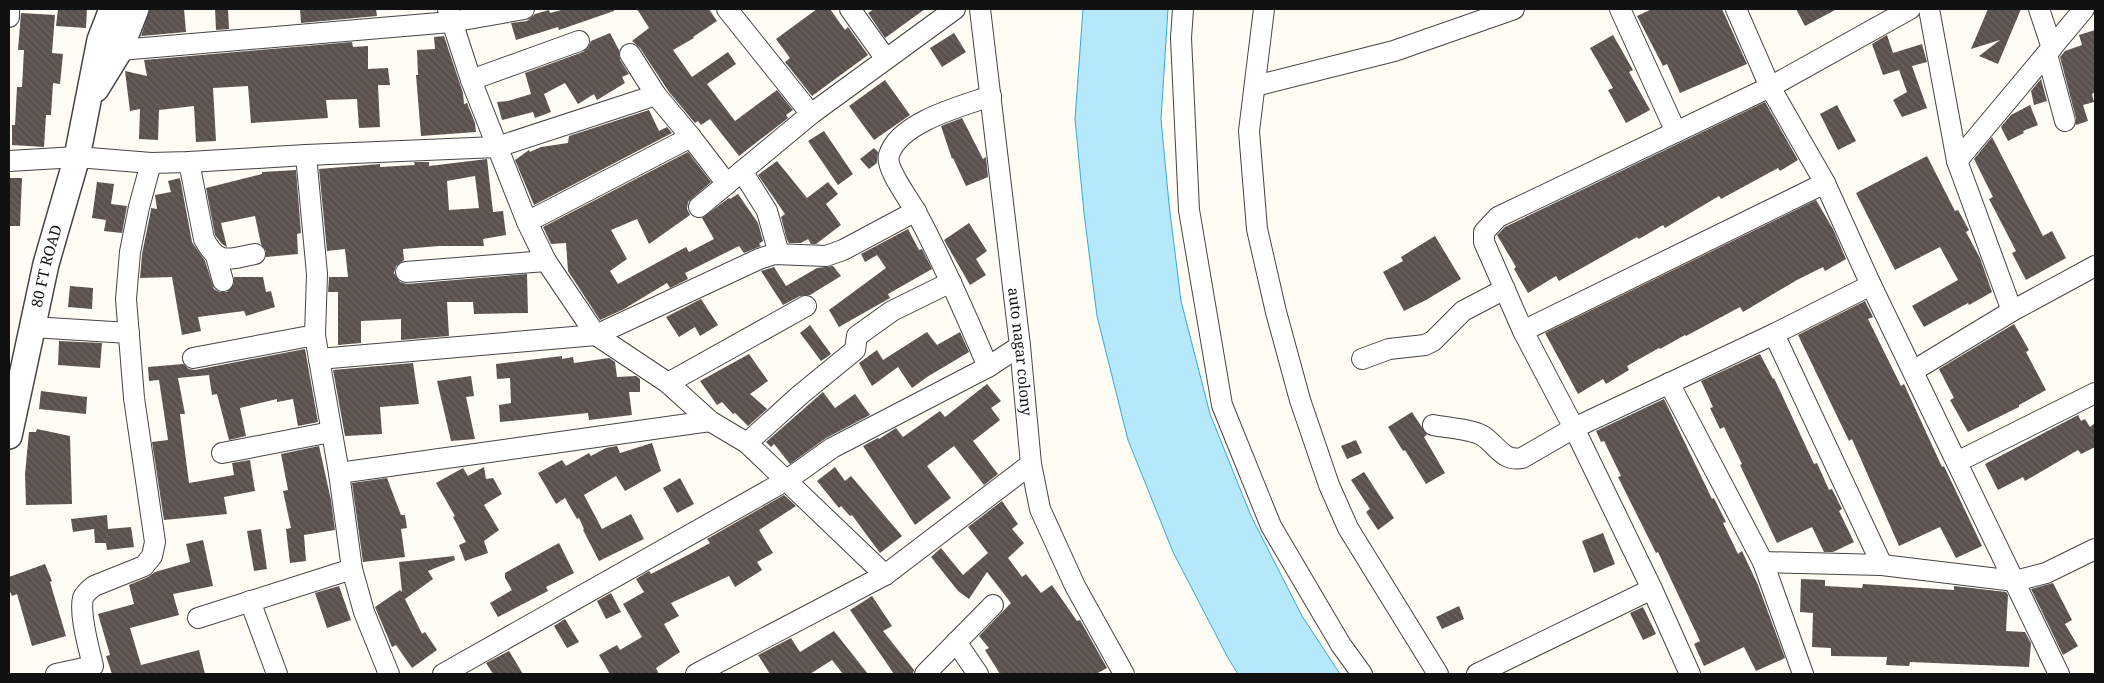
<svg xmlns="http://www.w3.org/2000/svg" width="2104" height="683" font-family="'Noto Serif',serif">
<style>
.water{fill:#b5e8fb;stroke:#36a8d7}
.building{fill:url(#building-back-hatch);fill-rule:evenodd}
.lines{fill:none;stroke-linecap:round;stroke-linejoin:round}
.minor-casing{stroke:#444;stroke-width:22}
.tertiary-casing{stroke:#444;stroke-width:28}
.minor{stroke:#fff;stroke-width:20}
.tertiary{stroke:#fff;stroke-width:25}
.labels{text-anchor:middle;stroke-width:5;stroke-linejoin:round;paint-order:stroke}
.street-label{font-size:15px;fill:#111;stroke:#fff}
</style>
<defs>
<pattern id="building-back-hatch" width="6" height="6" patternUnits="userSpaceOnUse" patternTransform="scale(1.25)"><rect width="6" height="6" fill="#5a504c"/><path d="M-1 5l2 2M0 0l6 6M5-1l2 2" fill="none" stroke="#6d6562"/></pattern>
</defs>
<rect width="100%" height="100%" fill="#fffcf4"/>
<path class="water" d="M1083 9H1168L1161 119 1169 204 1181 301 1210 414 1251 516 1302 616 1340 674H1238L1228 658 1173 552 1128 440 1097 316 1084 213 1075 119Z"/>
<path class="building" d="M58 9H87L86 28 56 26Z
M150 9H184L186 32 141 36Z
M215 9H228L229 29 216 30Z
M300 9H376L377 16 301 23Z
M565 9H614V11L559 30 558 27 516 40 511 23 527 21 535 14 549 10 550 13Z
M637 9H709L717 21 693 37 694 38 673 50 692 77 728 52 736 64 707 84 735 121 777 90 793 110 786 115 788 118 739 156 710 119 701 125 698 121 695 123 669 92 640 48 632 41 649 28Z
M817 9H830L845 30 848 27 868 55 812 96 785 62 790 58 776 39Z
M874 9H925L885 38 868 13Z
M1652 9H1722L1747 64 1680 93 1667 64 1663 66 1637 16Z
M1796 9H1837L1805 26Z
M1988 9H2021L1998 64 1979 56 2000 40 1971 49Z
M21 13 55 15 52 53 63 54 60 84 53 83 51 115H46L44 147 12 145V125H15L17 87H22L24 50H18Z
M2095 30V92L2092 94 2094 102 2083 105 2088 121 2076 125V118L2060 57 2065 51 2082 45 2079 35Z
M610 33 619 50 620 60 629 74 622 77 625 83 597 100 594 94 578 104 565 83 544 94 551 112 535 118 533 112 502 120 497 102 508 101 531 94 525 73 583 52 588 48 591 41Z
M954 33 966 52 942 67 930 48Z
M1613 35 1633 70 1629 72 1650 110 1626 123 1608 90 1613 88 1590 48Z
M1887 35 1893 53 1922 44 1927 62 1912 66 1927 108 1902 117 1893 100 1907 92 1899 70 1883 75 1872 44Z
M444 36 463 93 464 104 467 103 475 123 476 132 421 136 416 75H418L417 50 435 49 434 37Z
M352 42 353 47 368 46V69L388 68 390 85H378L380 127 359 128 357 99 326 100 328 118 251 123 248 86 213 88 216 141 196 142 194 106 159 110 158 140 139 139 140 109 130 111 125 71 147 76 144 60Z
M2041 79 2047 101 2034 105 2031 91Z
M885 80 910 115 874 140 849 106Z
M1765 102 1798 160 1780 171 1778 168 1721 199 1719 196 1665 228 1663 225 1639 239 1637 237 1559 281 1556 276 1528 293 1514 269 1516 267 1497 235 1505 227Z
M1837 105 1856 141 1838 150 1820 114Z
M2030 105 2038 125 2023 131 2024 133 2008 141 2001 127 2011 115Z
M649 110 659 131 667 127 672 133 534 205 515 160 529 150 530 152 541 147 568 143 569 136Z
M962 118 983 159 986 157 988 177 966 186 953 158 952 159 941 126Z
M824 131 853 174 838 185 808 141Z
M1992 137 2043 236 2052 231 2066 258 2026 280 2012 253 2016 251 1989 199 1993 197 1974 159Z
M874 148 878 152 877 163 869 169 860 159Z
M688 152 711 182 688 202 687 209 690 215 649 244 637 219 611 230 627 259 610 271 618 284 686 247 689 252 714 239 702 218 729 198 730 199 738 194 758 223 763 241 759 244 761 246 744 253 739 246 685 273 688 279 670 288 667 283 624 309 600 320 568 271 566 243 551 244 543 227Z
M1927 156 1955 211 1958 210 1969 230 1966 232 1980 258 1992 292 1969 305 1968 303 1924 327 1912 306 1958 280 1940 247 1895 270 1856 193Z
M487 159 493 212 503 211 506 235 483 239 484 246H439L403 249 404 260 396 266 394 273 400 282 407 284 527 274 528 313 474 314 473 302H447L449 336 401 340V319L361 321V343L338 345V292H328L329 277H348L345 249 327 251 319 169 380 164V167L415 165 414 162H429V166ZM475 176 479 208 449 210 447 181Z
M777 161 807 198 828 182 838 194 826 204 841 225 816 244H811L808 239 801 243H789L787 240 781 217 785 214 758 175Z
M296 170 301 233 297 234 298 254 266 257V251L261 244 255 216 221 223 227 247 222 244 215 235 206 188 262 174V172Z
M9 178H22L20 226H9Z
M180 178 192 242 205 261 214 289 220 292H227L234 284V277H263L266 292 271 291 275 307 246 316 244 311 198 317 201 331 182 335 172 277 140 278 142 254 151 210V208L157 209 155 195 171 192 168 181Z
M97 182 114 184 111 204 127 206 122 233 104 231 106 220 92 218Z
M1816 200 1833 229 1846 259 1825 271 1823 267 1797 280 1743 312 1740 307 1686 336 1685 335 1660 349 1659 348 1627 366 1629 370 1606 384 1603 379 1578 394 1545 333Z
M969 223 987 251 976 259 986 275 970 285 944 240Z
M908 229 919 250 922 249 932 269 888 294 890 298 839 327 829 310 886 268 877 255 865 262 861 254Z
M1435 236 1461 279 1426 300 1404 311 1383 272 1403 261 1401 257Z
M833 266 841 276 810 295 800 296 783 305 761 271 774 267 786 286 817 268Z
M70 286 93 288 92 309 68 307Z
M701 299 718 325 700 336 695 327 679 337 666 317Z
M1865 301 1873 317 1868 319 1901 386 1904 384 1942 467 1944 466 1982 546 1956 558 1940 527 1899 546 1852 439 1849 441 1798 335Z
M2014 324 2029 350 2026 352 2046 390 2019 405V407L1968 432 1950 400 1954 398 1939 369Z
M810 325 831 354 821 361 800 333Z
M927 332 937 345 960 332 969 352 927 377 912 388 898 367 872 386 859 363 877 350 883 360Z
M59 341 102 343 100 368 58 365Z
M305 349 318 422 298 426 293 399 277 402V399L240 408 246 436 229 440 217 394 212 395 209 375 178 378 185 414H180L189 483 234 475 232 463 250 460 255 491 224 497 227 514 164 520 152 442 168 440 159 380 149 381 148 367 183 364 189 369 195 370Z
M749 354 768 381 750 394 767 409 748 426 735 413 733 414 722 402 717 405 700 381Z
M1760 354 1773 379 1774 378 1814 464 1817 463 1829 490 1832 489 1842 509 1839 511 1854 542 1833 552H1824L1812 527 1777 543 1740 465 1742 464 1724 427 1720 429 1710 408 1713 407 1701 381Z
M562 356V359L573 357 574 363 609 358 615 362 617 377 636 376 640 379V392H629L632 415 589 420 588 413 500 422 499 405 511 403 510 378 497 379 496 364Z
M413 363 419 404 380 407 382 434 345 436 333 370Z
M471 376 474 396 466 397 475 439 451 441 437 381Z
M987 384 1001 401 991 408 1000 420 973 441 998 474 984 485 954 446 927 466 951 498 915 525 863 446 878 438 879 439 896 428 903 437 940 411 945 417Z
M41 391 87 397 86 414 39 409Z
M823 392 835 408 855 394 870 415 826 438 790 464 774 444 771 447 766 442Z
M1664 399 1712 499 1714 498 1726 522 1723 523 1738 554 1742 551 1758 585 1785 658 1756 671 1744 647 1704 666 1694 644 1700 641 1658 552 1656 553 1618 477 1621 476 1604 441 1601 442 1596 431Z
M1412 412 1427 435 1424 437 1445 473 1426 484 1405 450 1403 451 1388 427Z
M2078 415 2081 421 2085 419 2090 427 2095 423V447L2081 454 2078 450 2025 481 2023 477 1998 490 1985 464Z
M37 429 70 436 72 504 26 505 25 474 29 432H36Z
M1356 440 1362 453 1347 459 1341 446Z
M652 443 661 471 625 491 616 476 584 495 602 529 631 514 644 539 599 561 583 530 584 529 579 518 577 519 565 498 556 504 538 473 562 460 566 466 589 453 591 456 606 448 617 446 620 453Z
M319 446 331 500 335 530 304 535 306 561 290 563 286 529 291 528 283 491 288 490 281 454Z
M484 467 486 479 493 478 502 494 484 505 499 530 484 541 488 553 465 561 459 545 466 542 453 517 455 516 436 483 463 468 468 476Z
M835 467 845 481 851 476 902 536 880 553 852 515 850 516 841 506 839 508 817 481Z
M1364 472 1394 518 1378 530 1366 512 1370 509 1351 480Z
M387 478 401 515H405L407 528 401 529 405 557 363 562 352 483Z
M680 478 694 504 677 513 663 488Z
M784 495 796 506 759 530 773 553 757 562 762 570 735 587 729 576 671 603 679 616 664 624 680 652 656 668 659 674H610L599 655 617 645 620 650 642 637 623 604 644 592 636 579 649 571 651 574 688 555 710 543 707 539Z
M1002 501 1018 524 1012 529 1024 543 1008 558 1022 577 1026 574 1041 593 1052 585 1077 621 1080 620 1107 668 1096 674H1000L985 650 989 648 979 636 1011 603 987 572 969 599 958 591 931 557 941 548 963 575 988 553 968 527Z
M107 515 108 529 131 527 134 547 107 550 106 543H95L94 529 73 532 71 519Z
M261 529 267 569 254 571 247 531Z
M1603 533 1615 564 1594 573 1582 541Z
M203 540 213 586 173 594 179 615 130 628 141 665 199 650 205 674H112L106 656 110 655 98 614 134 604 129 585 148 577 155 572 190 562 186 544Z
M559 543 574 573 546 587 548 591 498 617 490 603 512 590 505 578V573Z
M454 556 455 560 428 571 433 579 405 599 422 634 425 632 437 650 412 668 396 645 392 647 375 607 400 590 402 592 399 562Z
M45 564 52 581 50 582 66 636 32 646 17 594 12 596 9 589V577Z
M1801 579 1825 580V586L1862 588 1863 584 1954 590V586L2006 592 2008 595 2006 631 2025 632 2031 643 2029 667 1910 662 1909 666 1886 665 1887 657 1831 656V648L1812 647 1813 613 1800 612Z
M2053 583 2072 620 2065 624 2078 646 2063 655 2031 589Z
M339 586 351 620 327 628 315 593Z
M611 593 621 612 606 619 597 601Z
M872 596 892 626 883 631 914 670 913 674H894L850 610Z
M1459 606 1464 619 1442 629 1436 617Z
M1643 607 1656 634 1643 640 1630 613Z
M565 619 579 642 567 648 554 626Z
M834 631 868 674H843L832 660 810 674H770L758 655 791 638 800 652Z
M509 651 523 674H493L486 663Z"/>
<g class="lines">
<g class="minor-casing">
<g id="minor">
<path d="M448 9 471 80 527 222 546 261 596 335 668 383 710 421 747 443 885 575"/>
<path d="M727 9 811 114"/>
<path d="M850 9 886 59"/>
<path id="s1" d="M980 9 1020 346 1031 464 1040 509 1075 586 1124 674"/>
<path d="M1183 9 1181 38 1189 210 1222 405 1271 526 1341 645 1362 674"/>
<path d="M1264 9 1249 131 1257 229 1276 312 1300 400 1329 485 1348 528 1438 674"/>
<path d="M1620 9 1676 132"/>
<path d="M1736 9 1770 87 1825 183 1871 285 2059 674"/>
<path d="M1929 9 1957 161 2012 311"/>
<path d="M2039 9 2052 48"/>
<path d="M9 17V9"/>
<path d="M120 50 451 22 524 9"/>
<path d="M630 54 656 95 691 137 727 184"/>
<path d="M2047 54 2065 121"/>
<path d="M471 80 579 41"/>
<path d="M1255 86 1394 51 1514 9"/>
<path d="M306 155 317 274 315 335 319 359 339 473 352 569 364 612 389 674"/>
<path d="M9 161 77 157 151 163 189 162 306 155 497 147 656 95"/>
<path d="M1957 161 2084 9"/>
<path d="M189 162 204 239C218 266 229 259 255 254"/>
<path d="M742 171 767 211 779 254"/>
<path d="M699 207 811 114 955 9"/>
<path d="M527 222 691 137"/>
<path d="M216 256 223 281"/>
<path d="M406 272 546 261"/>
<path d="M32 327 129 333"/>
<path d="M1523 331 1825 183"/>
<path d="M1774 334 1882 565"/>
<path d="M193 358 315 335"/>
<path d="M319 359 596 335 759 259 774 254 826 256 843 250 916 211"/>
<path d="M1362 359 1389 349 1425 345 1433 341 1463 311 1505 289"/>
<path d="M988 367C966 315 943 262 916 212 909 199 885 168 889 155 899 122 962 106 991 96"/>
<path d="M1913 371 2012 311 2095 266"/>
<path d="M668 383 806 306"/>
<path d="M1669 383 1763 562 1803 674"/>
<path d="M1433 425C1447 428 1472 429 1483 436 1497 445 1503 462 1522 458L1574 428 1774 334 1871 285"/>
<path d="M747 443 800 395 855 350 857 336 892 311 951 282"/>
<path d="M222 453 331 432"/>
<path d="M1957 462 2095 393"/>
<path d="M339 473 710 421"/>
<path d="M1763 562 1882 565 2015 581 2046 573 2095 549"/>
<path d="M250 601 277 674"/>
<path d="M198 618 352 569"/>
<path d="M956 642 978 674"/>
<path d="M56 674 93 666C89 648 79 615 83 598 85 593 89 590 94 586L144 566 152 556 155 542 134 398 126 299 130 252 139 207 151 163"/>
<path d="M443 674 787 480 832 448 988 367 1020 346"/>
<path d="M696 674 885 575 1031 464"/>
<path d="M925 674 993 605"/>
<path d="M1477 674 1652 589"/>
<path d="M1690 674 1652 589 1574 428 1523 331 1484 242V232L1498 217 1770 87 1910 9"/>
</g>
</g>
<g class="tertiary-casing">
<g id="tertiary">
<path d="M96 89 120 50 136 9"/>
<path id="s2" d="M9 436 46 264 77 157 100 40 112 9"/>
</g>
</g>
<use href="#minor" class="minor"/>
<use href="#tertiary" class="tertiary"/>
</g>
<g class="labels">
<g class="street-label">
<text dy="5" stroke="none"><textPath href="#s2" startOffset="174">80 FT ROAD</textPath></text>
<text dy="5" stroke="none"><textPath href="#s1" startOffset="345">auto nagar colony</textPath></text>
</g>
</g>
<rect width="2104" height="683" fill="none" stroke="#111111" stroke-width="20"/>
</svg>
